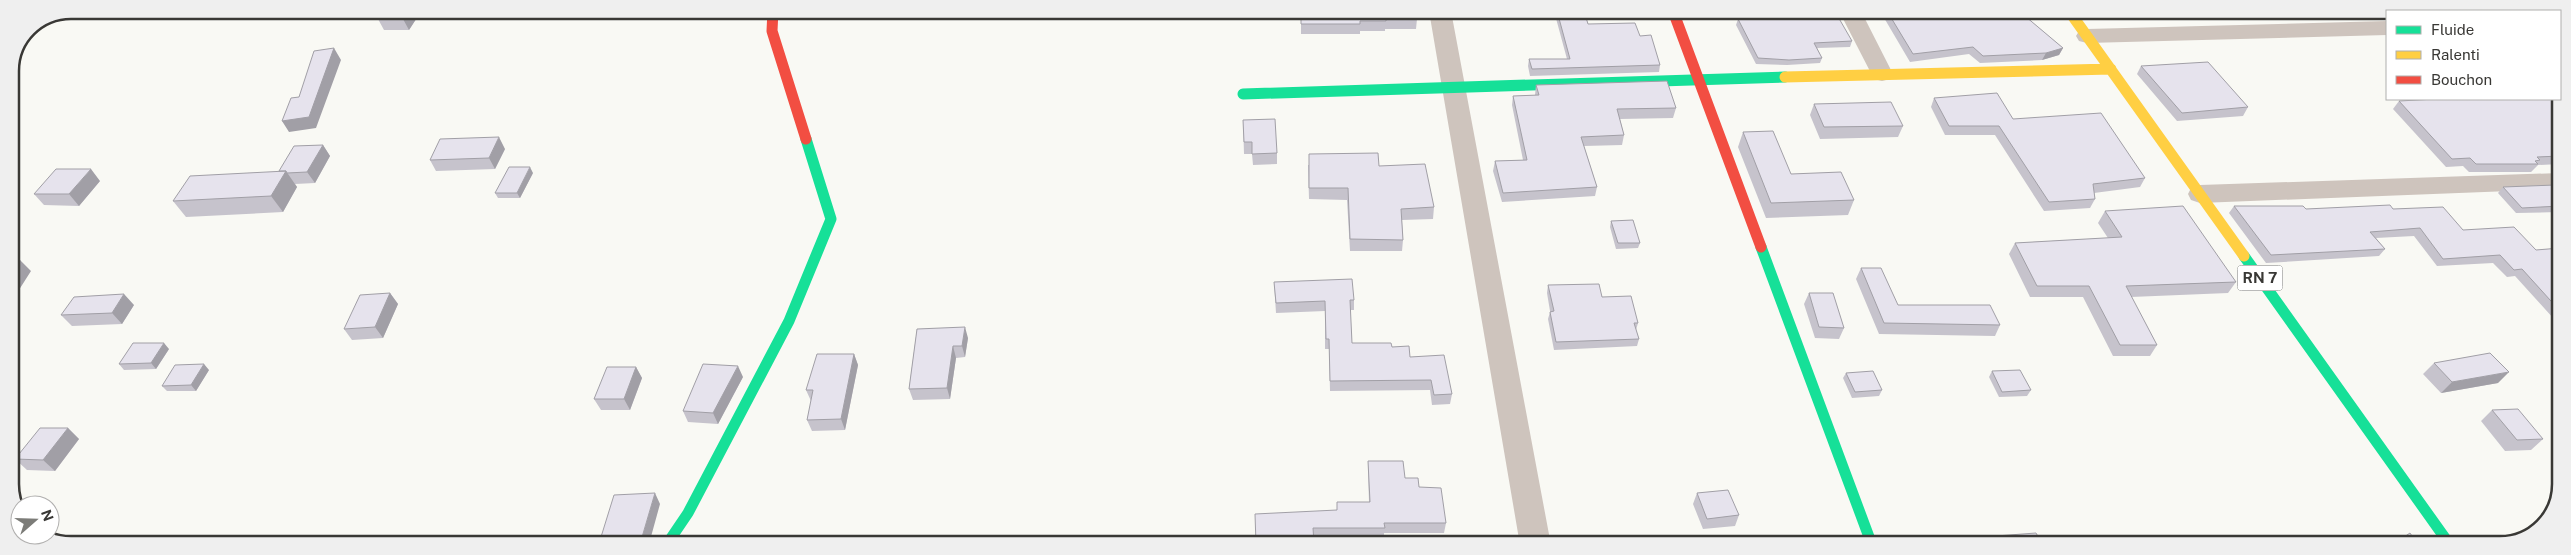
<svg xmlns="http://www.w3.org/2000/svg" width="2571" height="555" font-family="'Public Sans',sans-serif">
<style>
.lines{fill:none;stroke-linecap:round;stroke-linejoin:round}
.street{fill:#cec4bd;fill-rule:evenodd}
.fast{stroke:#16e098;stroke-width:11}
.slow{stroke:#ffcf43;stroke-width:11}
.jam{stroke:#f24e42;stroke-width:11}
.wall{fill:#c6c3cc}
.shaded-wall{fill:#a19fa6}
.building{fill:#e6e3ed;stroke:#a19fa6}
.labels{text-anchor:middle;stroke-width:4;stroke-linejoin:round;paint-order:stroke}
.shield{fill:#fff;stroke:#747472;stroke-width:1}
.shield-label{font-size:15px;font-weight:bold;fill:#393835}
.rim{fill:none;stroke:#393835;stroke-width:2.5}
</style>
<rect width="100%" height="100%" fill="#f9f9f4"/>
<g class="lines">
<path class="street" d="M1429 11H1451L1551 545H1520Z
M1839 11H1861L1893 74 1890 79 1882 81 1874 79Z
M2387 21V35L2087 43 2079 41 2076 36 2079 31 2087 29Z
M2560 173V189L2200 203 2191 200 2188 194 2191 188 2200 185Z"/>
<path class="fast" d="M1243 94 1785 77
M1761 247 1872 545
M2244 256 2450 545
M667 544 688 513 789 321 831 219 806 139"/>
<path class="slow" d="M2069 11 2244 256
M1785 77 2111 69"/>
<path class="jam" d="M773 10 772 31 806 139
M1673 11 1761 247"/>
</g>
<path class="wall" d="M384 10H422L409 30H384L378 19Z
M1301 11 1417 19 1416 29H1385V31H1360V34H1301Z
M1554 11H1584L1588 24 1640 36 1660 65 1659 72 1530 76 1528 66 1529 59H1567Z
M1880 11H2019L2063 48 2059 55 2042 60 1980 63 1969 54 1910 62Z
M1738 19 1852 41 1850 47 1817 48 1822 58 1820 63 1787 65 1756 64 1736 25Z
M2561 63 2560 164 2538 165 2531 172H2469L2463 166 2446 167 2393 109 2399 101 2424 100 2422 99H2560Z
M2141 66 2248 107 2243 116 2177 121 2137 74Z
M1536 85 1676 108 1673 118 1620 119 1624 135 1622 145 1584 146 1597 187 1595 196 1502 202 1493 171 1495 161 1523 160 1512 105 1513 96 1535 95Z
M1934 98 2013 119 2145 178 2140 187 2094 193 2095 199 2090 208 2044 211 1995 135H1945L1931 107Z
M1814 104 1903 126 1898 137 1820 139 1810 115Z
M1243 120 1277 153V164L1253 165 1252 154H1244Z
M1743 132 1791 174 1854 200 1848 215 1766 218 1738 147Z
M323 145 330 156 315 183 295 184 297 187 283 212 186 217 173 201 279 171Z
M505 149 495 169 436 171 430 160Z
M1308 165 1379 166 1434 207 1433 219 1402 220 1403 240 1402 251H1350L1347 200 1309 199Z
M533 173 520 198H498L495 193Z
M100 181 79 206 44 205 34 194Z
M2503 187 2560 191V212L2516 213 2498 193Z
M2234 206 2306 209H2393L2463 230 2536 250 2560 248V319H2554L2515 276 2507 277 2493 263 2437 266 2414 236 2376 238 2385 249 2379 256 2266 263 2229 213Z
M2105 211 2236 282 2228 293 2131 297 2157 345 2150 356H2113L2083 297H2030L2009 254 2015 243 2108 238 2098 223Z
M1611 221 1640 243 1638 248 1616 249 1610 227Z
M1861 268 1898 305 2000 325 1995 336 1879 334 1856 279Z
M1274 282 1354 300V310H1350L1352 343 1392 347 1410 357 1452 394 1450 404 1432 405 1430 390 1330 391 1329 349H1325V311L1276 313Z
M1548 285 1602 297 1638 323 1636 330 1639 339 1637 346 1554 350 1548 319 1550 312V311L1547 293Z
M390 293 398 304 383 338 352 340 344 329Z
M1809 293 1844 328 1839 339 1815 338 1804 304Z
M134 305 122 324 72 326 61 315Z
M917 329 968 338 965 357 956 358 950 399 913 400 909 389Z
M169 349 156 369 124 370 119 364Z
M854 354 858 365 845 430 812 431 807 420 811 401 806 390Z
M2434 363 2498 383 2441 393 2423 374Z
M636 367 642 378 630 410H601L594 399Z
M209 370 196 391H167L162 386Z
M1992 371 2031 390 2027 396 1999 397 1989 377Z
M1846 373 1882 390 1879 396 1852 398 1843 378Z
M743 377 718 424 688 422 683 411Z
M2492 410 2543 439 2531 450 2505 451 2481 421Z
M68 428 79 439 55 471 27 470 15 459Z
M1368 461 1405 478 1419 487 1446 523 1444 533H1384V538L1314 537V544H1256L1337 510V502H1369L1368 471Z
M1697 493 1739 515 1735 526 1703 529 1693 504Z"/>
<path class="shaded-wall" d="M409 10H422L409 30 403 19Z
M334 48 341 60 316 128 289 132 282 121Z
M2063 48 2059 55 2042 60 2046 53Z
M499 137 505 149 495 169 489 158Z
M323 145 330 156 315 183 307 172Z
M530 167 533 173 520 198 517 193Z
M91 169 100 181 79 206 69 194Z
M286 171 297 187 283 212 271 196Z
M20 260 31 271 10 304V275Z
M390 293 398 304 383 338 375 327Z
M124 294 134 305 122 324 112 313Z
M965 327 968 338 965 357 962 346Z
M164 343 169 349 156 369 151 363Z
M953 346 956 358 950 399 947 388Z
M854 354 858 365 845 430 841 419Z
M204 364 209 370 196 391 191 385Z
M738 366 743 377 718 424 713 413Z
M636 367 642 378 630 410 624 399Z
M2509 372 2498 383 2441 393 2452 382Z
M68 428 79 439 55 471 43 460Z
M655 493 660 504 649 544H640Z"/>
<path class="building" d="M384 10H409L403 19H378Z
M1301 11H1416L1417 19H1386V21H1360V24H1301Z
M1557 11H1584L1588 24 1635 23 1640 36 1651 35 1660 65 1532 69 1529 59H1570Z
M1887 11H2019L2063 48 2046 53 1983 56 1973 47 1913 54Z
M1837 15 1852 41 1814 43 1822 58 1789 60 1758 58 1738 19Z
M334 48 309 117 282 121 291 98 299 97 314 51Z
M2560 61 2561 63 2560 156 2537 157 2540 160 2535 161 2538 164H2476L2470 158 2452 159 2399 101 2436 99H2560Z
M2208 62 2248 107 2182 113 2141 66Z
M1667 81 1676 108 1617 109 1624 135 1581 137 1597 187 1503 193 1495 161 1527 160 1513 96 1539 95 1536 85Z
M1997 93 2013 119 2101 113 2145 178 2093 184 2095 199 2049 202 1999 126H1949L1934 98Z
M1891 102 1903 126 1824 127 1814 104Z
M1275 119 1277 153 1252 154V142H1244L1243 120Z
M1773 131 1791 174 1841 172 1854 200 1771 203 1743 132Z
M499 137 489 158 430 160 440 139Z
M323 145 307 172 287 173 286 171H279L294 146Z
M1378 153 1379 166 1425 164 1434 207 1401 209 1403 240 1350 239 1348 188H1309V154Z
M509 167H530L517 193H495Z
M56 169H91L69 194H34Z
M286 171 271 196 173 201 190 176Z
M2555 185 2560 191V206L2522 208 2503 187Z
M2390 205 2393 209 2443 207 2463 230 2514 227 2536 250 2560 248V311L2522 269 2514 270 2500 255 2443 259 2420 228 2370 232 2385 249 2271 255 2234 206H2303L2306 209Z
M2183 206 2236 282 2126 286 2157 345H2120L2089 286H2037L2015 243 2122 237 2105 211Z
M1633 220 1640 243H1618L1611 221Z
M20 260 10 275V261Z
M1861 268H1881L1898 305H1990L2000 325 1884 323Z
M1352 279 1354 300H1350L1352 343H1391L1392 347 1409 346 1410 357 1444 355 1452 394 1434 395 1431 380 1330 381 1329 339H1326L1325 301 1276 303 1274 282Z
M1599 284 1602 297 1631 296 1638 323H1634L1639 339 1556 342 1550 312 1554 311 1548 285Z
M390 293 375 327 344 329 360 295Z
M1809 293H1833L1844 328 1819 327Z
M124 294 112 313 61 315 74 297Z
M965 327 962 346H953L947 388 909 389 917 329Z
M133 343H164L151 363 119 364Z
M2490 353 2509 372 2452 382 2434 363Z
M817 354H854L841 419 807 420 813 390H806Z
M204 364 191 385 162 386 175 365Z
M703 364 738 366 713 413 683 411Z
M607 367H636L624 399H594Z
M2020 370 2031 390 2002 392 1992 371Z
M1873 371 1882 390 1855 392 1846 373Z
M2518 409 2543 439 2517 440 2492 410Z
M40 428H68L43 460 15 459Z
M1368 461H1403L1405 478H1418L1419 487 1441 488 1446 523H1384L1385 528H1313L1314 543 1256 544 1255 514 1337 510V502H1370Z
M1728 490 1739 515 1707 519 1697 493Z
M655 493 640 544H600L601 537 614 495Z
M2036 533 2043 545H1917L1916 542Z
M2410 533 2418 545H2397L2395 543Z"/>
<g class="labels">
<rect class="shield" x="2237.5" y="265.5" width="45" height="25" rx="4"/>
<g class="shield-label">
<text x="2260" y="283">RN 7</text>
</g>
</g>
<path d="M0 0H2571V555H0ZM71 19H2500A52 52 0 0 1 2552 71V484A52 52 0 0 1 2500 536H71A52 52 0 0 1 19 484V71A52 52 0 0 1 71 19Z" fill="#efefef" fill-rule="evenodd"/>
<path class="rim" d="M71 19H2500A52 52 0 0 1 2552 71V484A52 52 0 0 1 2500 536H71A52 52 0 0 1 19 484V71A52 52 0 0 1 71 19Z"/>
<rect x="2386" y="10" width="175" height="90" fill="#ffffff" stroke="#b0afae"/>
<rect x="2396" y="26" width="25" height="8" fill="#16e098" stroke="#b0afae"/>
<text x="2431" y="35" font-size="15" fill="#393835">Fluide</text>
<rect x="2396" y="51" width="25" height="8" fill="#ffcf43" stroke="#b0afae"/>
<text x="2431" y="60" font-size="15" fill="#393835">Ralenti</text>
<rect x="2396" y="76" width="25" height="8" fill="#f24e42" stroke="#b0afae"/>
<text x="2431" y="85" font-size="15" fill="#393835">Bouchon</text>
<g transform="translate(35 520) rotate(70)"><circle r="24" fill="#ffffff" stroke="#b0afae"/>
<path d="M0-4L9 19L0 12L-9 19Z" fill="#7c7c78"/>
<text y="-8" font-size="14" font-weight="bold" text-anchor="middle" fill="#393835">N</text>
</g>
</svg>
